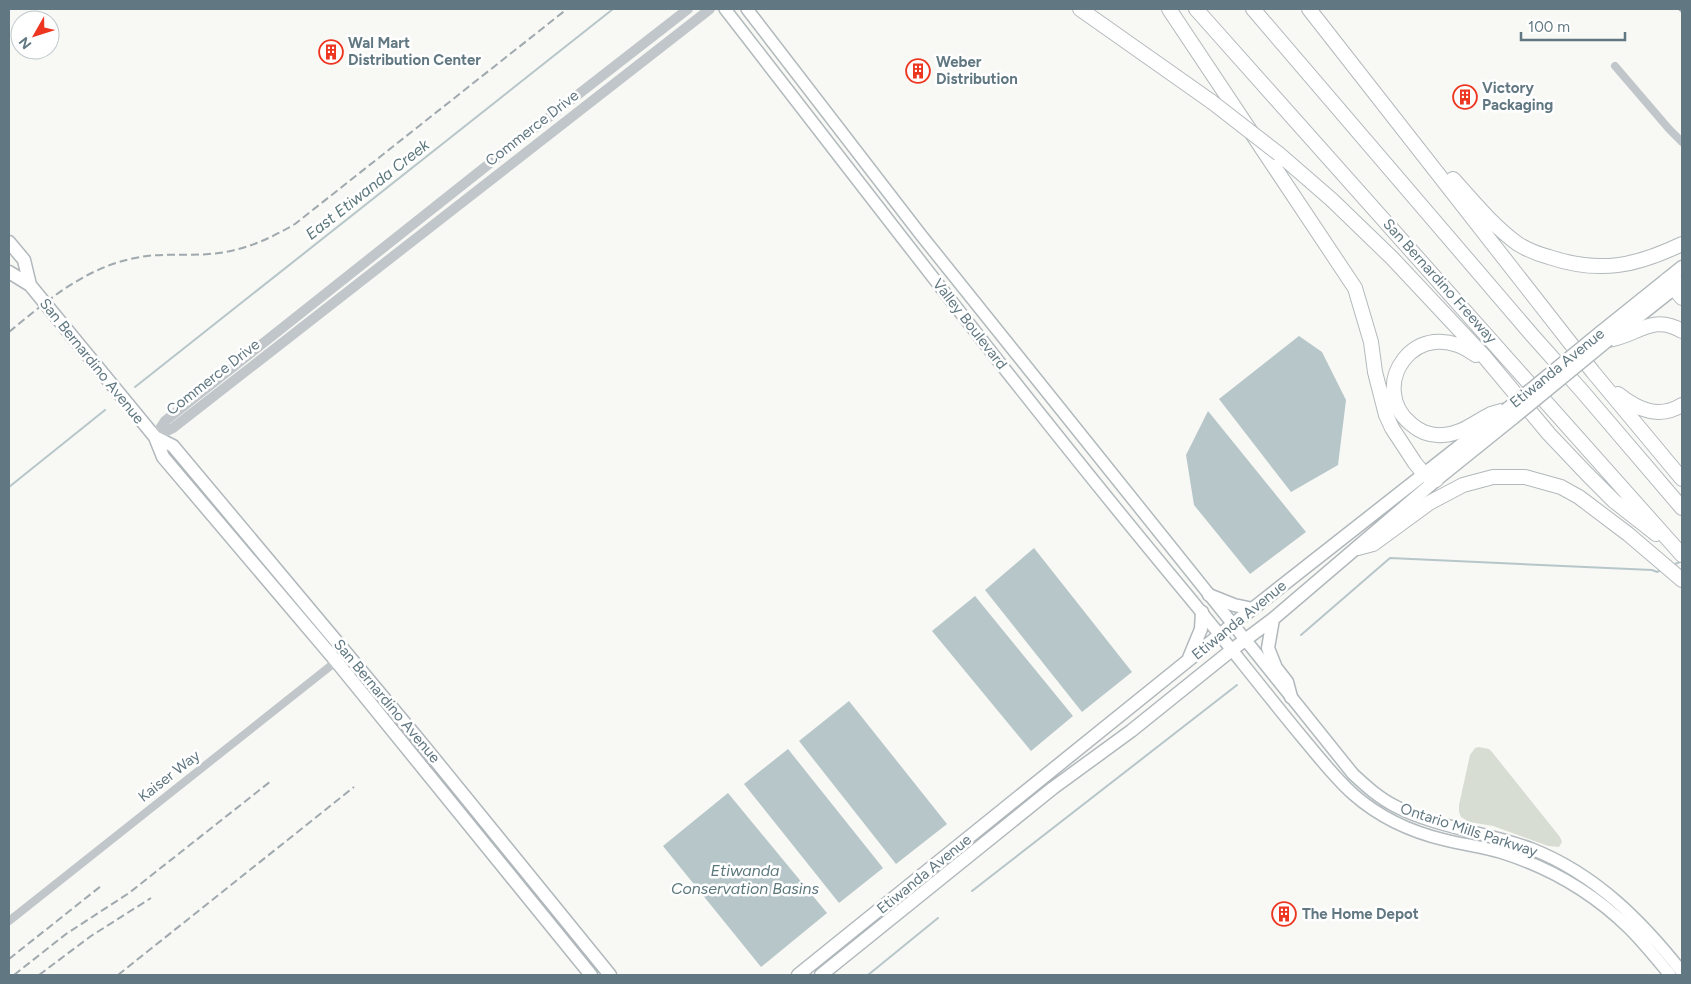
<svg xmlns="http://www.w3.org/2000/svg" width="1691" height="984" font-family="Figtree,sans-serif">
<style>
.green{fill:#d8ddd4}
.water{fill:#b6c6c9}
.lines{fill:none;stroke-linecap:round;stroke-linejoin:round}
.stream{stroke:#b6c6c9;stroke-width:2}
.secondary-casing{stroke:#b2babe;stroke-width:14}
.primary-casing{stroke:#b1b8bc;stroke-width:15}
.motorway-casing{stroke:#b3b9bc;stroke-width:16}
.minor{stroke:#c0c6c9;stroke-width:8}
.tertiary{stroke:#c0c6c9;stroke-width:10}
.secondary{stroke:#fff;stroke-width:11}
.primary{stroke:#fff;stroke-width:12}
.motorway{stroke:#fff;stroke-width:14}
.rail{stroke:#9fa9ae;stroke-width:2;stroke-dasharray:8 4;stroke-linecap:butt}
.primary-bridge-casing{stroke:#b1b8bc;stroke-width:15;stroke-linecap:butt}
.motorway-bridge-casing{stroke:#b3b9bc;stroke-width:16;stroke-linecap:butt}
.primary-bridge{stroke:#fff;stroke-width:12}
.motorway-bridge{stroke:#fff;stroke-width:14}
.labels{text-anchor:middle;stroke-width:5;stroke-linejoin:round;paint-order:stroke}
.poi-label{font-size:15px;font-weight:bold;fill:#617882;stroke:#fff;text-anchor:start}
.street-label{font-size:15px;fill:#617882;stroke:#fff}
.water-label{font-size:16px;font-style:italic;fill:#5c787c;stroke:#fff}
</style>
<rect width="100%" height="100%" fill="#f8f8f5"/>
<path class="green" d="M1479 747 1489 749 1492 752 1560 837 1562 842 1559 847 1548 846 1493 826 1469 822 1461 817 1459 812V805L1470 755 1475 748Z"/>
<path class="water" d="M1299 336 1322 352 1346 400 1338 465 1291 492 1219 399Z
M1208 411 1306 532 1250 574 1194 505 1186 455Z
M1034 548 1132 672 1082 712 985 590Z
M975 596 1073 716 1031 751 932 631Z
M849 701 947 824 896 864 799 741Z
M788 749 883 868 839 903 744 784Z
M728 793 827 913 761 967 663 846Z"/>
<g class="lines">
<path class="stream" d="M135 387 613 9
M9 487 105 410
M1673 565 1682 561
M1301 635 1390 558 1652 570 1657 572 1661 570
M972 891 1237 685
M868 975 938 918"/>
<g class="secondary-casing">
<path id="secondary" d="M725 9C878 206 1029 405 1189 597 1227 643 1264 691 1302 737 1318 756 1334 777 1353 794 1379 817 1411 832 1445 840 1465 845 1486 847 1506 854 1552 869 1594 894 1629 928 1644 943 1657 959 1670 975
M747 9 921 235 1353 774C1366 786 1379 798 1395 806 1437 828 1487 832 1532 849 1595 874 1641 920 1682 972"/>
</g>
<g class="primary-casing">
<path id="primary" d="M9 242 24 260 30 285
M9 272 30 285 155 437 163 457 336 661 591 975
M1601 332 1682 267
M1610 339 1682 282
M155 437 173 446 419 740 610 975
M1209 595 1234 605 1253 609
M1273 619 1268 648 1276 668 1287 682 1291 697
M1189 658 1201 629 1202 612
M798 975 1232 625 1503 412
M821 975 1053 788 1131 731 1233 649 1273 619 1436 480 1513 418"/>
</g>
<g class="motorway-casing">
<path id="motorway" d="M1080 9 1212 102
M1169 9 1355 288 1371 342 1375 372 1386 415 1392 428 1415 463 1424 474 1436 480
M1196 9 1682 555
M1253 9 1532 335 1582 391 1682 508
M1309 9 1593 372 1682 479
M1279 154 1332 200 1392 258 1483 355 1549 434 1587 474 1614 501 1656 534
M1453 179C1473 201 1493 226 1518 244 1528 250 1538 254 1549 257 1600 274 1636 266 1682 244
M1667 280 1682 298
M1608 340C1637 336 1652 313 1682 331
M1476 355C1416 311 1366 387 1411 424 1420 432 1430 436 1443 435 1462 434 1475 422 1491 414 1496 412 1501 411 1506 410
M1618 394C1638 410 1659 419 1682 405
M1358 548 1373 544 1429 503 1463 485 1493 477H1525L1561 487 1579 497 1628 534 1682 580"/>
</g>
<path class="minor" d="M1615 66 1669 129 1682 142
M9 921 338 660"/>
<path class="tertiary" d="M155 436 165 421 499 156 688 9
M155 437 173 428 710 9"/>
<use href="#secondary" class="secondary"/>
<use href="#primary" class="primary"/>
<use href="#motorway" class="motorway"/>
<path class="rail" d="M1679 9 1682 12
M9 332C49 299 87 266 140 257 163 253 186 256 209 254 240 252 268 240 295 224L567 9
M9 959 101 886
M14 975 66 934 129 893 271 781
M39 975 91 936 151 898
M118 975 354 787"/>
<g class="primary-bridge-casing">
<path id="primary-bridge" d="M1506 410 1601 332
M1513 418 1608 340"/>
</g>
<g class="motorway-bridge-casing">
<path id="motorway-bridge" d="M1212 102 1279 154"/>
</g>
<use href="#primary-bridge" class="primary-bridge"/>
<use href="#motorway-bridge" class="motorway-bridge"/>
</g>
<defs>
<g id="building-ring" transform="scale(1.25)"><circle r="9.5" fill="#fff" stroke="#ed3620" stroke-width="1.5"/><path d="M-4-6H4V6H1V3H-1V6H-4ZM-2.5-4.3h1.7v1.8h-1.7ZM.8-4.3h1.7v1.8H.8ZM-2.5-1h1.7V.8h-1.7ZM.8-1h1.7V.8H.8Z" fill="#ed3620"/></g>
</defs>
<g fill-rule="evenodd">
<use href="#building-ring" x="331" y="52"/>
<use href="#building-ring" x="918" y="71"/>
<use href="#building-ring" x="1465" y="97"/>
<use href="#building-ring" x="1284" y="914"/>
</g>
<g class="labels">
<g class="poi-label">
<text x="348" y="48">Wal Mart<tspan x="348" dy="17">Distribution Center</tspan></text>
<text x="936" y="67">Weber<tspan x="936" dy="17">Distribution</tspan></text>
<text x="1482" y="93">Victory<tspan x="1482" dy="17">Packaging</tspan></text>
<text x="1302" y="919">The Home Depot</text>
</g>
<g class="street-label">
<text transform="translate(532 128) rotate(-38)" y="5">Commerce Drive</text>
<text transform="translate(1440 281) rotate(48)" y="5">San Bernardino Freeway</text>
<text transform="translate(970 324) rotate(52)" y="5">Valley Boulevard</text>
<text transform="translate(92 361) rotate(51)" y="5">San Bernardino Avenue</text>
<text transform="translate(1557 368) rotate(-39)" y="5">Etiwanda Avenue</text>
<text transform="translate(213 377) rotate(-38)" y="5">Commerce Drive</text>
<text transform="translate(1239 620) rotate(-39)" y="5">Etiwanda Avenue</text>
<text transform="translate(387 701) rotate(50)" y="5">San Bernardino Avenue</text>
<text transform="translate(169 776) rotate(-38)" y="5">Kaiser Way</text>
<text transform="translate(1469 830) rotate(18)" y="5">Ontario Mills Parkway</text>
<text transform="translate(924 874) rotate(-39)" y="5">Etiwanda Avenue</text>
</g>
<g class="water-label">
<text transform="translate(367 189) rotate(-38)" y="6">East Etiwanda Creek</text>
<text x="745" y="876">Etiwanda<tspan x="745" dy="18">Conservation Basins</tspan></text>
</g>
</g>
<rect width="1691" height="984" fill="none" stroke="#617882" stroke-width="20"/>
<g transform="translate(35 35) rotate(231)"><circle r="24" fill="#ffffff" stroke="#c0c9cd"/>
<path d="M0-4L9 19L0 12L-9 19Z" fill="#ed3620"/>
<text y="-8" font-size="14" font-weight="bold" text-anchor="middle" fill="#617882">N</text>
</g>
<path d="M1521 32v8h104v-8" fill="none" stroke="#617882" stroke-width="2.5"/>
<text x="1528" y="32" font-size="15" fill="#617882" stroke="#ffffff" stroke-width="4" paint-order="stroke">100 m</text>
</svg>
